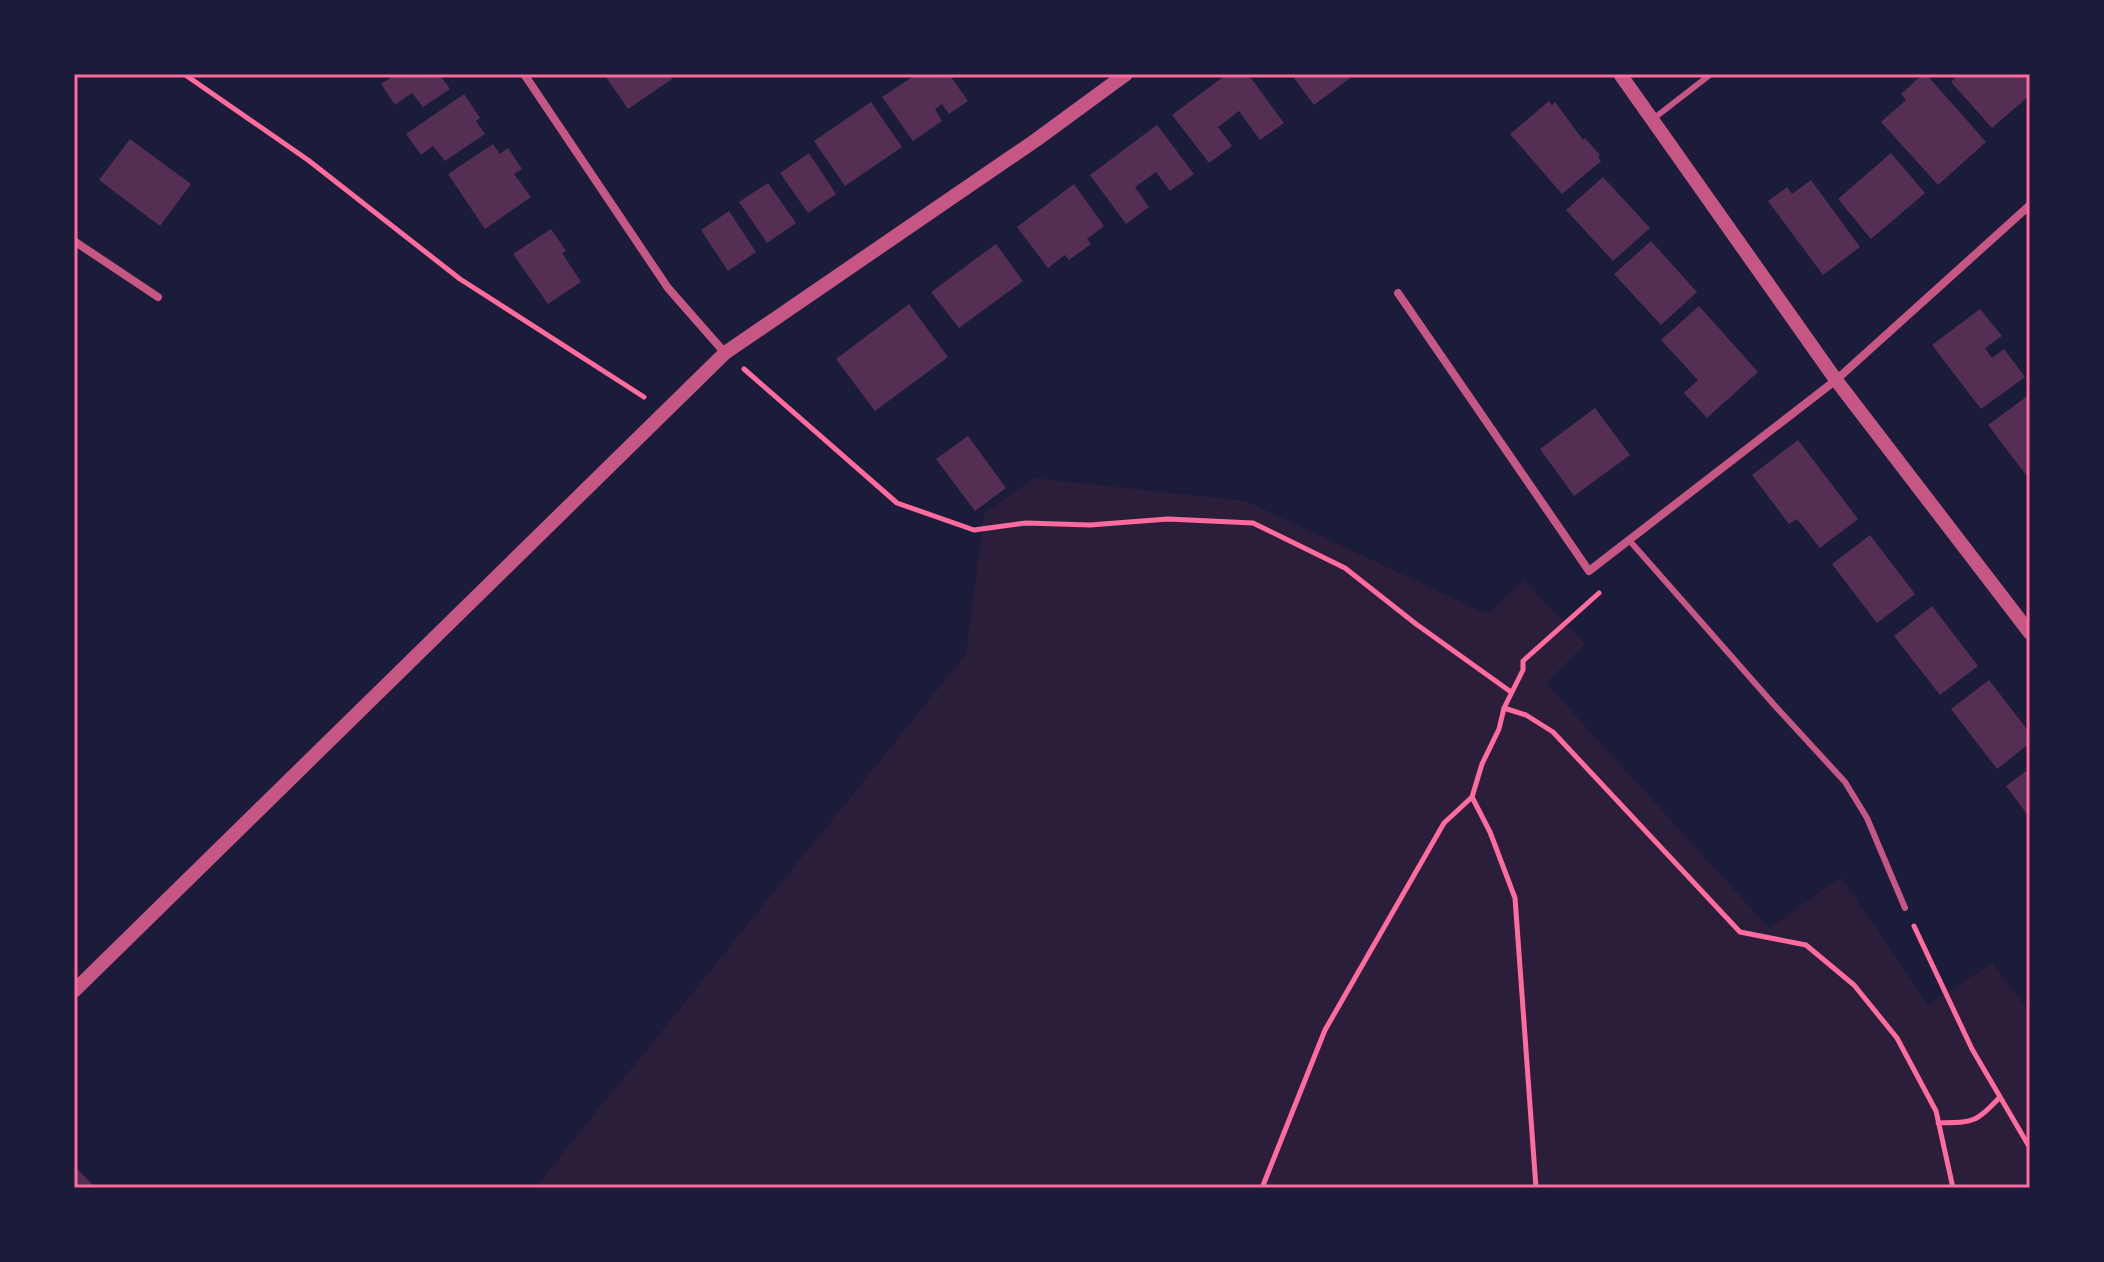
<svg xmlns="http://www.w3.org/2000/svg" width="2104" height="1262" font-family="'Exo 2',sans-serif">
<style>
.green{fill:#2a1e3b}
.building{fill:#542f53}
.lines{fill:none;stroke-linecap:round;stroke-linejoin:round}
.path{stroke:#ff6b9d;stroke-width:5}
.service{stroke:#c65784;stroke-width:6}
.minor{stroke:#c65784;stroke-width:8}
.tertiary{stroke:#c65784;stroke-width:14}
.neatline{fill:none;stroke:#ff6b9d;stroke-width:3}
</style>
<rect width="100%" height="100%" fill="#1b1b3a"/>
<path class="green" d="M1034 478 1246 501 1487 614 1524 580 1585 644 1546 683 1769 928 1841 877 1928 1005 1992 963 2030 1012V1188H535L966 654 984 514Z"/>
<path class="building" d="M396 74H439L450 89 423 107 412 93 395 105 381 84Z
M604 74H668L672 79 628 109Z
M917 74H949L968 101 949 114 942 104 935 109 942 121 913 141 882 97Z
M1227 74H1248L1284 123 1260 140 1239 111 1218 127 1232 146 1209 163 1172 115Z
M1291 74H1347L1350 78 1314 105Z
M1923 74H1926L1986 142 1938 185 1881 122 1906 100 1901 94Z
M1959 74H2030V95L1992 128 1951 82Z
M464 94 480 118 476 121 485 134 445 161 433 146 421 155 406 134Z
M1549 101 1552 105 1555 102 1583 140 1585 138 1600 155 1598 157 1601 161 1562 194 1510 134Z
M871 102 902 147 845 186 814 141Z
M1157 125 1194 174 1170 191 1156 172 1135 187 1149 207 1126 224 1090 175Z
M130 139 191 184 160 226 99 180Z
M493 144 500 154 508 148 522 169 514 174 531 197 485 229 448 174Z
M809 153 836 194 808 213 780 173Z
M1891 153 1925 193 1871 239 1838 199Z
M1603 177 1650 228 1613 261 1566 210Z
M1811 180 1860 247 1823 275 1768 201 1787 187 1792 194Z
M768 183 796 223 767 243 739 202Z
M1074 184 1104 226 1087 239 1091 244 1069 260 1065 255 1048 268 1017 227Z
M729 211 756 252 728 271 701 230Z
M551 229 566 251 562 253 581 282 548 304 513 254Z
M1651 241 1697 292 1661 325 1614 274Z
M996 244 1023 281 959 328 931 292Z
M909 304 948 357 875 411 836 359Z
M1699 306 1758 372 1707 418 1684 393 1698 380 1661 340Z
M1980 309 2002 336 1985 348 1992 358 2004 349 2025 377 1981 409 1932 345Z
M2030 394V480L1988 425Z
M1595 408 1630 455 1574 496 1540 449Z
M968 436 1006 488 975 511 936 459Z
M1798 440 1858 519 1820 548 1797 519 1789 524 1752 475Z
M1870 535 1915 594 1877 623 1832 564Z
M1932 606 1978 666 1940 695 1894 636Z
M1989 680 2030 733V743L1997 769 1951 709Z
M2030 768V818L2006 786Z
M74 1166 96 1188H74Z"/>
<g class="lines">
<path class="path" d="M184 74 308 160 460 279 644 397
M744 369 897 503 974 530 1026 523 1090 525 1168 519 1253 523 1345 568 1416 624 1511 692
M1504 708 1526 715 1553 732 1740 932 1806 945 1854 985 1897 1038 1936 1111 1953 1188
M1472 797 1490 832 1515 898 1536 1188
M1914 926 1972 1049 2030 1148
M1938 1123C1973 1122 1975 1124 2000 1097
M1262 1188 1325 1030 1444 823 1472 797 1482 764 1499 729 1504 708 1523 670V661L1599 593"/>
<path class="service" d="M1653 119 1711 74
M1629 540 1776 707 1845 782 1867 818 1905 908"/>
<path class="minor" d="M524 74 668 288 725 353
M74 241 158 297
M1398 293 1589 571 1836 380 2030 205"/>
<path class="tertiary" d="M1620 74 1836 380 2030 633
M74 991 725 353 1036 140 1126 74"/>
</g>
<rect width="2104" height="1262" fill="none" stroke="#1b1b3a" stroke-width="152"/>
<rect x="76" y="76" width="1952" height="1110" class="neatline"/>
</svg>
